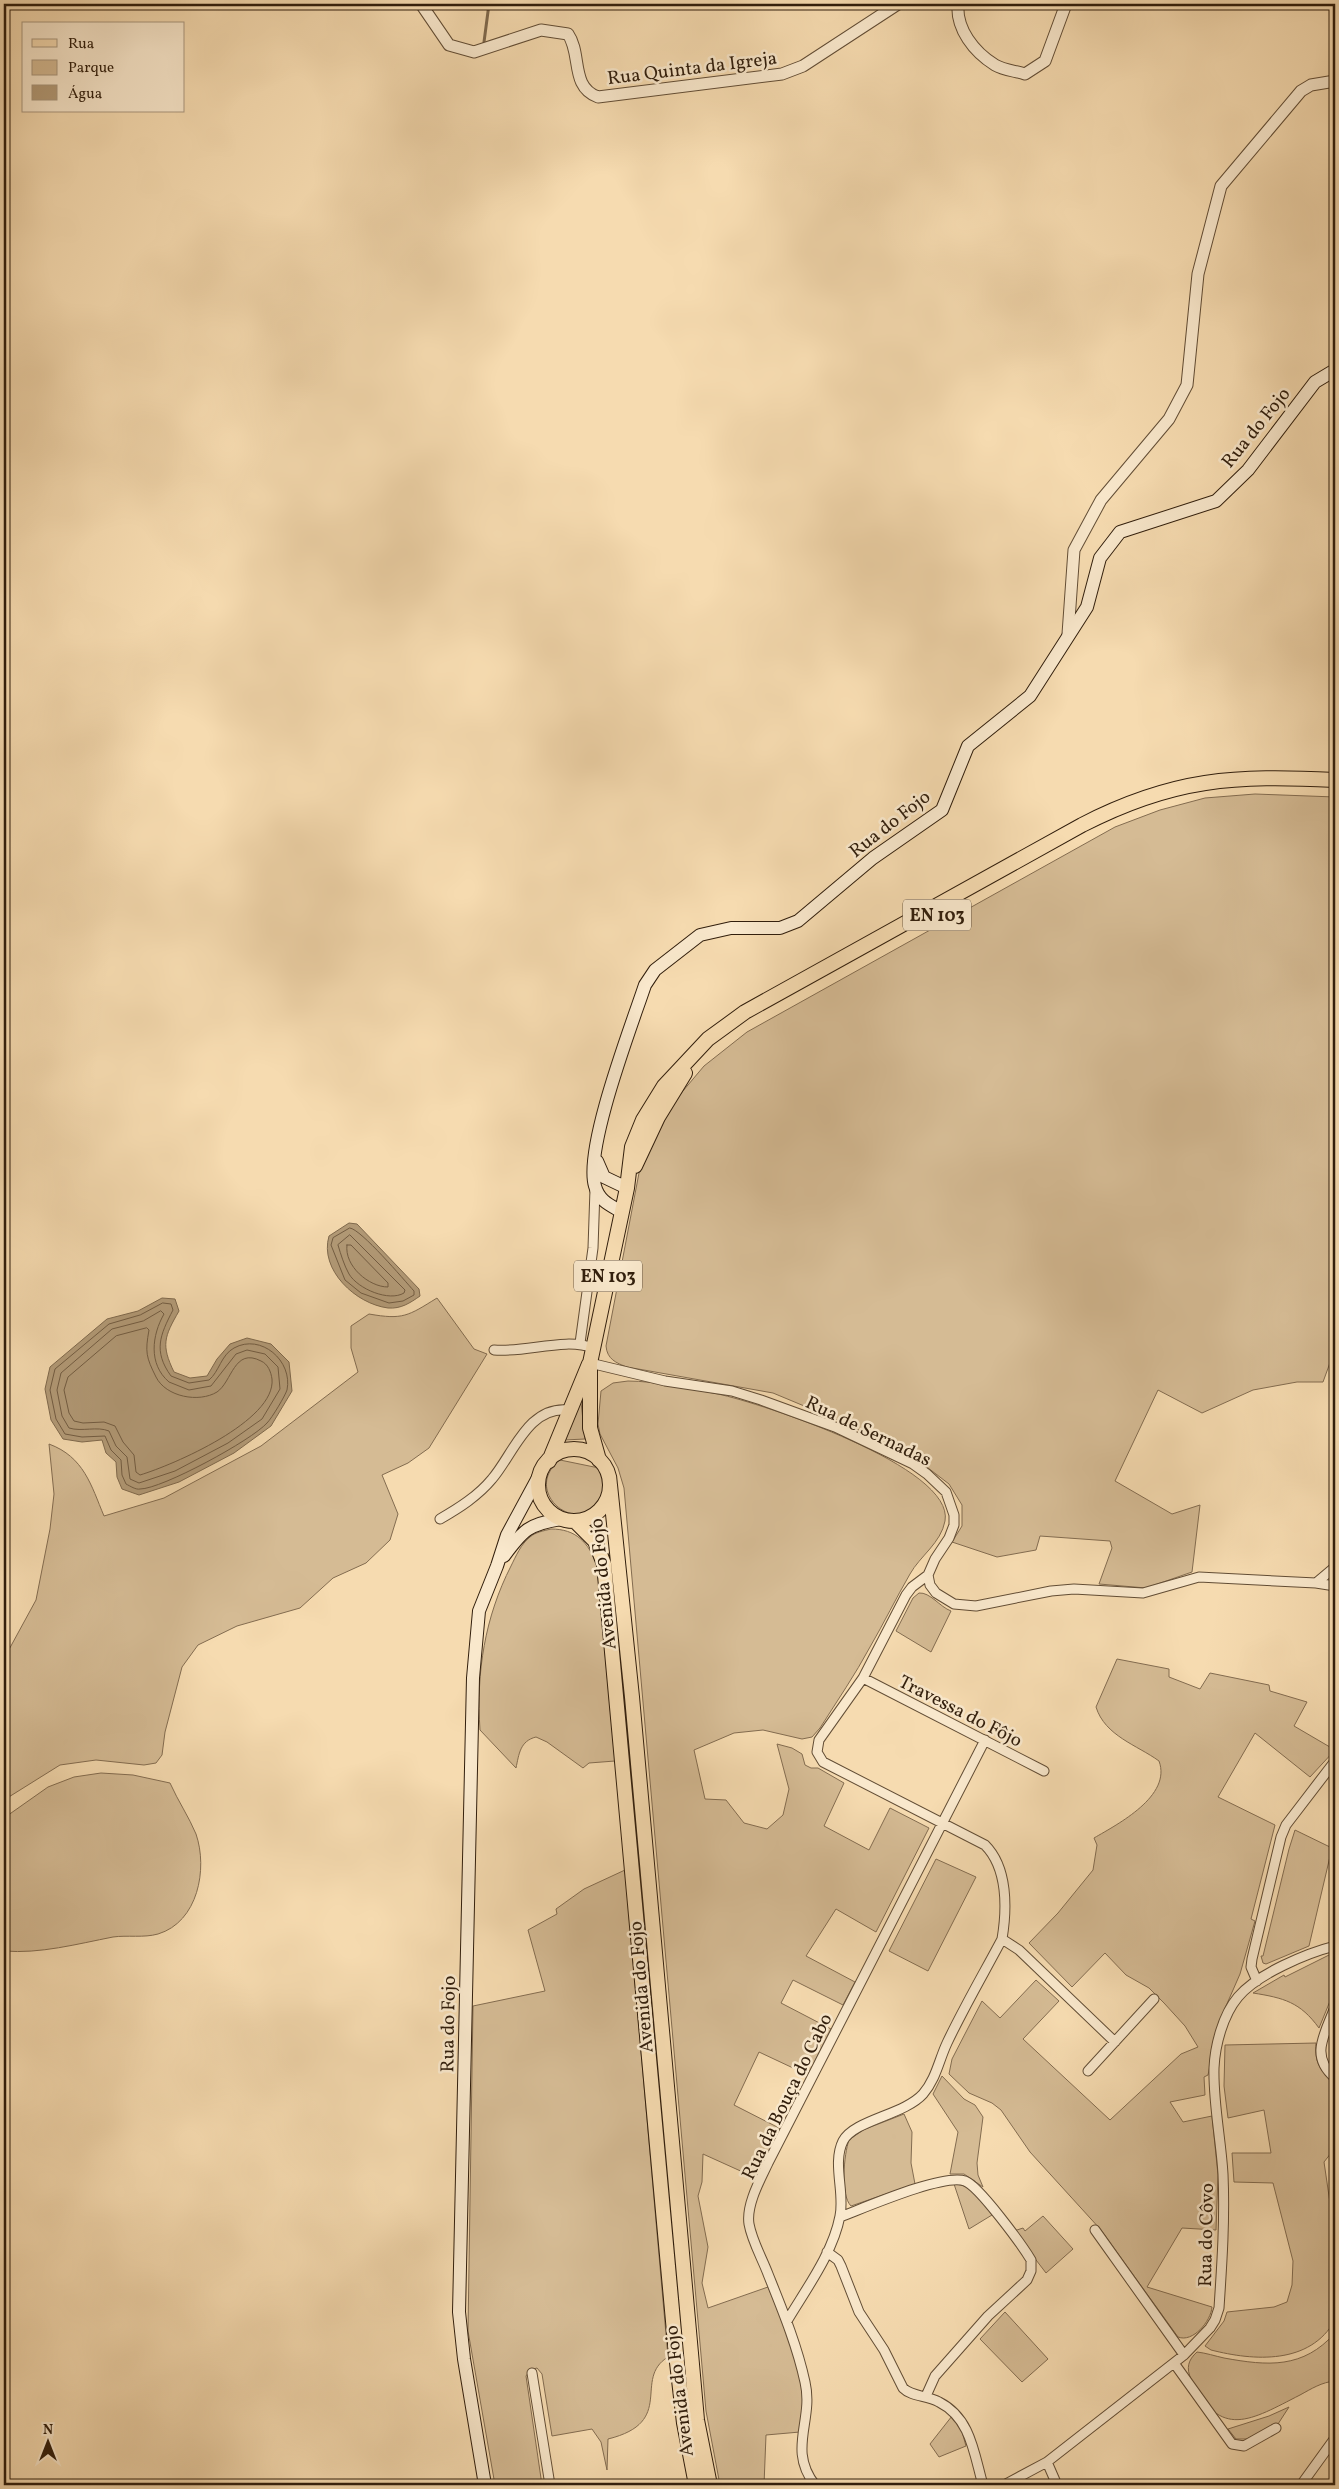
<svg xmlns="http://www.w3.org/2000/svg" width="1339" height="2489" font-family="Vollkorn,serif">
<style>
.green{fill:#d5bb94;stroke:#836c50}
.water{fill:#b39b78;stroke:#7f694d}
.lines{fill:none;stroke-linecap:round;stroke-linejoin:round}
.shore{stroke:#725c42;stroke-width:1}
.stream{stroke:#7f694d;stroke-width:3}
.minor-casing{stroke:#624d35;stroke-width:11}
.tertiary-casing{stroke:#624d35;stroke-width:13}
.secondary-casing{stroke:#311e0c;stroke-width:14}
.primary-casing{stroke:#311e0c;stroke-width:16}
.minor{stroke:#f9e8cc;stroke-width:9}
.tertiary{stroke:#f9e8cc;stroke-width:11}
.secondary{stroke:#f9e8cc;stroke-width:12}
.primary{stroke:#f6dbb0;stroke-width:14}
.labels{text-anchor:middle;stroke-width:5;stroke-linejoin:round;paint-order:stroke}
.shield{fill:#f9e8cc;stroke:#6d5b46;stroke-width:1}
.shield-label{font-size:18px;font-weight:bold;fill:#311e0c}
.street-label{font-size:19px;fill:#311e0c;stroke:#f9e8cc}
</style>
<rect width="100%" height="100%" fill="#f6dbb0"/>
<filter id="stains"><feTurbulence type="fractalNoise" baseFrequency=".004" numOctaves="4"/><feColorMatrix values="0 0 0 0 .2 0 0 0 0 .09 0 0 0 0 .02 0 0 0 .5 -.17"/></filter>
<radialGradient id="worn" r=".72"><stop offset=".6" stop-color="#630" stop-opacity="0"/><stop offset="1" stop-color="#630" stop-opacity=".3"/></radialGradient>
<path class="green" d="M1255 794 1335 797V1349L1323 1382H1297L1253 1390 1202 1413 1158 1390 1115 1481 1172 1514 1200 1505 1192 1572 1146 1588 1099 1584 1112 1548 1110 1541 1040 1536 1036 1550 997 1557 952 1542 962 1526V1505L949 1484 919 1461 845 1423 773 1393 627 1367C616 1363 607 1359 606 1346L639 1173 655 1137 677 1098 704 1066 747 1032 1115 827 1160 810 1205 798Z
M437 1298 474 1349 487 1354 429 1448 408 1463 382 1475 398 1514 390 1540 366 1563 333 1578 300 1608 237 1626 198 1645 182 1667 165 1732 162 1755 156 1763 144 1765 96 1760 60 1765 4 1800V1668L6 1655 36 1600 50 1529 54 1494 49 1444C84 1457 91 1485 104 1516L164 1498 261 1446 358 1372 351 1348V1326L369 1314C403 1320 408 1316 437 1298Z
M628 1381C655 1381 691 1389 718 1394 761 1403 955 1467 945 1521 941 1543 920 1556 910 1574 896 1598 884 1623 870 1647 855 1675 837 1701 820 1728L812 1737 802 1739 763 1730 734 1733 694 1750 705 1799 726 1800 744 1823 767 1829 783 1815 789 1789 777 1744 792 1748 802 1754 805 1765 811 1768H818L844 1783 824 1826 869 1850 890 1808 929 1828 876 1932 836 1909 806 1956 855 1982 843 2005 793 1980 781 2003 831 2029 808 2075 759 2052 734 2105 781 2129 756 2178 703 2154 702 2182 698 2196 708 2247 702 2283 708 2308 768 2287C782 2320 796 2355 803 2390 805 2404 802 2418 800 2432L766 2435 764 2485H720L706 2411 624 1488 618 1468 600 1434 598 1424 601 1391 613 1383Z
M581 1402 585 1439 564 1440Z
M560 1460 599 1468C604 1477 606 1488 601 1498 579 1540 520 1491 560 1460Z
M551 1529C576 1529 588 1542 597 1565L615 1761 589 1763 583 1768 547 1742 536 1737C520 1741 519 1754 516 1768L480 1730C476 1672 485 1617 511 1566 516 1556 521 1544 530 1537 536 1532 543 1531 551 1529Z
M919 1593C930 1592 940 1607 951 1611L931 1652 896 1631 913 1598Z
M1117 1659 1169 1669V1677L1200 1689 1210 1673 1269 1685 1270 1691 1307 1702 1294 1726 1335 1750 1310 1777 1255 1733 1218 1797 1275 1825 1251 1919 1255 1921 1240 1974 1219 2022 1208 2075 1204 2077 1205 2095 1170 2102 1183 2122 1212 2116 1218 2175 1216 2230 1182 2228 1147 2287 1212 2307C1211 2321 1193 2343 1178 2337L1101 2230 1030 2152 1001 2110 992 2103 969 2093 949 2074 952 2059 982 2001 1000 2018 1036 1980 1059 2001 1023 2039 1110 2120 1181 2054 1198 2047 1185 2026 1164 2003 1149 1988 1126 1975 1105 1953 1072 1987 1029 1943 1058 1913 1093 1870 1097 1845 1094 1838C1118 1824 1172 1796 1159 1761 1137 1745 1105 1736 1096 1707Z
M101 1773 133 1775 170 1783C178 1801 189 1817 196 1834 208 1869 198 1922 158 1934 144 1938 127 1935 113 1937 77 1944 40 1954 4 1951V1818L48 1787 74 1777Z
M1295 1830 1332 1848 1309 1946 1266 1964 1263 1963 1261 1956H1263L1289 1849Z
M936 1859 976 1877 928 1971 889 1951Z
M625 1870 668 2357C632 2379 677 2422 608 2439L607 2470 601 2442 592 2429 552 2436 542 2374 537 2368 530 2370 526 2376 542 2485H495L468 2331 473 2006 545 1991 528 1930 557 1914 556 1909 584 1889Z
M1329 1955H1335V1989L1319 2028C1300 2002 1284 1998 1253 1993L1284 1975 1285 1977Z
M1316 2043C1314 2063 1321 2071 1335 2084V2148L1324 2162 1335 2237V2320C1310 2365 1254 2361 1211 2350L1205 2346 1224 2321 1227 2312 1274 2307 1287 2302 1292 2285 1293 2261 1273 2183 1234 2182 1232 2153H1271L1264 2110 1228 2118 1224 2086 1225 2045Z
M942 2076 964 2099 975 2105 983 2117 977 2163 978 2175 983 2187 964 2174H950L958 2132 933 2094Z
M904 2114 912 2132 911 2163 915 2184 851 2206C840 2195 844 2154 849 2140L863 2130Z
M954 2184C973 2185 981 2199 992 2215L969 2229Z
M1043 2216 1073 2249 1046 2273 1014 2231 1023 2228 1025 2231Z
M1005 2312 1048 2359 1022 2382 980 2339Z
M1335 2333V2381C1322 2382 1311 2389 1300 2395 1251 2420 1220 2441 1191 2379 1186 2368 1188 2360 1197 2352 1206 2353 1215 2356 1224 2358 1268 2366 1303 2369 1335 2333Z
M1289 2407 1278 2424 1247 2439H1236L1228 2429 1269 2416Z
M952 2416 961 2428 966 2446 939 2457 930 2444Z"/>
<path class="water" d="M349 1223 357 1224 419 1289 420 1296C410 1303 401 1309 388 1308 356 1304 319 1270 329 1236Z
M162 1298 175 1299 179 1311C164 1337 161 1345 174 1372L190 1378 207 1376 217 1359 230 1344 247 1338 271 1344 289 1362 292 1391 271 1426 234 1453 179 1482 139 1495 122 1489 117 1477 116 1462 106 1453 102 1440 82 1442 63 1439 51 1420 45 1389 50 1367 107 1319 138 1311Z"/>
<g class="lines">
<path class="shore" d="M350 1228C361 1229 404 1280 414 1291V1295L403 1301 389 1303 361 1293 345 1280 331 1245 333 1238Z
M350 1235 405 1290 404 1293C389 1302 358 1289 349 1274 344 1265 341 1255 338 1245Z
M347 1245H351L388 1283V1287C369 1287 344 1266 347 1245Z
M163 1303 171 1304 173 1310C160 1335 153 1351 171 1376L189 1383 209 1380C219 1372 221 1355 234 1348 261 1333 293 1361 287 1390 285 1396 272 1418 267 1423 252 1440 162 1489 140 1489 136 1490 130 1486 126 1484L122 1475 121 1460 111 1450 105 1436 82 1437 65 1434 56 1419 50 1390 55 1369 109 1324 140 1315Z
M161 1311 164 1314C152 1335 148 1364 169 1382L189 1390 211 1386 236 1354 247 1350 265 1354 278 1367 280 1389 262 1419 228 1443 175 1471 139 1483 130 1479 127 1457 116 1446 109 1431C97 1426 82 1432 69 1428L62 1416 57 1390 61 1373 112 1329 143 1321Z
M147 1328 149 1330C145 1352 146 1357 156 1377 166 1397 199 1403 217 1392 232 1382 234 1347 261 1361 268 1364 271 1372 272 1379 276 1421 173 1465 140 1475L136 1472 134 1455 123 1442 115 1426 104 1422 83 1423 74 1421 69 1413 64 1390 68 1377 116 1336Z"/>
<path class="stream" d="M484 42 489 4"/>
<g class="minor-casing">
<path id="minor" d="M580 1343 593 1248 595 1189
M494 1350C526 1353 565 1337 593 1348
M590 1363 665 1381 732 1391 761 1400 835 1427 913 1464 927 1474 946 1492 954 1515V1525L949 1538 935 1559 928 1575 930 1585 936 1593 954 1604 976 1606 1051 1591 1074 1589 1143 1593 1199 1577 1316 1583 1335 1586
M440 1519C459 1508 478 1496 492 1479 513 1455 528 1405 569 1410
M1316 1583 1335 1567
M863 1678 1044 1771
M1002 1939 1019 1950 1115 2042
M1257 1981 1251 1967 1252 1959 1281 1837 1286 1825 1335 1761
M1335 2007C1325 2034 1309 2056 1335 2078
M1088 2071 1154 1999
M840 2217C864 2208 944 2173 965 2181 979 2186 1022 2245 1031 2260V2271L1027 2280 988 2316 935 2376 926 2396
M1095 2230 1184 2355
M827 2252 838 2260 841 2266 859 2312 884 2350 903 2388C912 2397 927 2395 939 2402 971 2418 974 2454 983 2485
M787 2321C806 2289 833 2253 840 2216 845 2193 832 2163 843 2141 854 2120 904 2115 923 2094 936 2079 939 2060 947 2043 964 2007 984 1973 1002 1939 1007 1909 1008 1868 985 1845L823 1762 817 1752 819 1740 863 1678 906 1595 912 1587 928 1575
M1174 2363 1232 2444 1244 2446 1276 2428
M532 2373 550 2485
M1047 2462 1057 2485
M815 2485C787 2449 814 2421 805 2382 797 2345 782 2309 768 2274 762 2258 752 2241 749 2224 746 2205 760 2180 768 2163L985 1740
M1004 2485 1047 2462 1184 2355 1210 2328 1215 2320 1219 2308C1222 2263 1225 2219 1223 2174 1221 2139 1213 2103 1214 2068 1215 2045 1223 2015 1238 1997 1257 1974 1307 1953 1335 1946
M1301 2485 1335 2438"/>
</g>
<g class="tertiary-casing">
<path id="tertiary" d="M421 4 449 45 474 52 541 30 568 34C582 54 570 87 598 97L782 74 803 66 898 4
M958 4C956 29 974 52 995 65 1003 70 1016 71 1025 74L1045 61 1066 4
M1068 634 1074 550 1101 500 1169 419 1187 385 1198 274 1221 186 1301 91 1311 85 1335 81"/>
</g>
<g class="secondary-casing">
<path id="secondary" d="M597 1161 604 1177 627 1188
M622 1212C610 1205 599 1201 595 1186 584 1149 631 1027 645 985L655 970 700 935 731 928H780L798 921 873 858 942 810 968 746 1030 696 1087 607 1100 558 1120 532 1216 501 1248 470 1315 382 1335 370
M504 1556C523 1530 529 1524 561 1519
M485 2485 464 2359 459 2312 473 1678 479 1611 497 1566 507 1535 541 1472"/>
</g>
<g class="primary-casing">
<path id="primary" d="M635 1166 658 1117 685 1073
M538 1485a36 36 0 1 1 72 0a36 36 0 1 1-72 0Z
M599 1460 590 1428V1363L627 1188 632 1147 643 1120 664 1086 708 1039 745 1012 1082 825C1173 778 1235 775 1335 780
M549 1461 589 1364
M610 1485 632 1697 697 2420 710 2485
M575 1521 595 1541 604 1564 676 2354 684 2423 696 2485"/>
</g>
<use href="#minor" class="minor"/>
<use href="#tertiary" class="tertiary"/>
<use href="#secondary" class="secondary"/>
<use href="#primary" class="primary"/>
</g>
<g class="labels">
<g class="shield">
<rect x="903" y="899.5" width="68" height="31" rx="4"/>
<rect x="574" y="1260.5" width="68" height="31" rx="4"/>
</g>
<g class="shield-label">
<text x="937" y="921">EN 103</text>
<text x="608" y="1282">EN 103</text>
</g>
<g class="street-label">
<text transform="translate(692 67) rotate(-7)" y="7">Rua Quinta da Igreja</text>
<text transform="translate(1255 427) rotate(-51)" y="7">Rua do Fojo</text>
<text transform="translate(889 823) rotate(-38)" y="7">Rua do Fojo</text>
<text transform="translate(869 1430) rotate(26)" y="7">Rua de Sernadas</text>
<text transform="translate(602 1584) rotate(-96)" y="7">Avenida do Fojo</text>
<text transform="translate(961 1710) rotate(27)" y="7">Travessa do Fôjo</text>
<text transform="translate(640 1987) rotate(-95)" y="7">Avenida do Fojo</text>
<text transform="translate(447 2024) rotate(-89)" y="7">Rua do Fojo</text>
<text transform="translate(786 2096) rotate(-64)" y="7">Rua da Bouça do Cabo</text>
<text transform="translate(1205 2235) rotate(-89)" y="7">Rua do Côvo</text>
<text transform="translate(678 2391) rotate(-97)" y="7">Avenida do Fojo</text>
</g>
</g>
<rect width="1339" height="2489" fill="none" stroke="#f6dbb0" stroke-width="20"/>
<rect x="5" y="5" width="1329" height="2479" fill="none" stroke="#311e0c" stroke-width="2.5"/>
<rect x="10" y="10" width="1319" height="2469" fill="none" stroke="#311e0c"/>
<rect x="22" y="22" width="162" height="90" fill="#f9e8cc" stroke="#a9977f"/>
<rect x="32" y="39" width="25" height="8" fill="#f6dbb0" stroke="#a9977f"/>
<text x="68" y="48" font-size="15" fill="#311e0c">Rua</text>
<rect x="32" y="60" width="25" height="15" fill="#d5bb94" stroke="#a9977f"/>
<text x="68" y="72" font-size="15" fill="#311e0c">Parque</text>
<rect x="32" y="85" width="25" height="15" fill="#b39b78" stroke="#a9977f"/>
<text x="68" y="98" font-size="15" fill="#311e0c">Água</text>
<g transform="translate(48 2442)" stroke="#f9e8cc" stroke-width="4" paint-order="stroke">
<path d="M0-4L9 19L0 12L-9 19Z" fill="#311e0c"/>
<text y="-8" font-size="14" font-weight="bold" text-anchor="middle" fill="#311e0c">N</text>
</g>
<rect width="100%" height="100%" filter="url(#stains)"/>
<rect width="100%" height="100%" fill="url(#worn)"/>
</svg>
